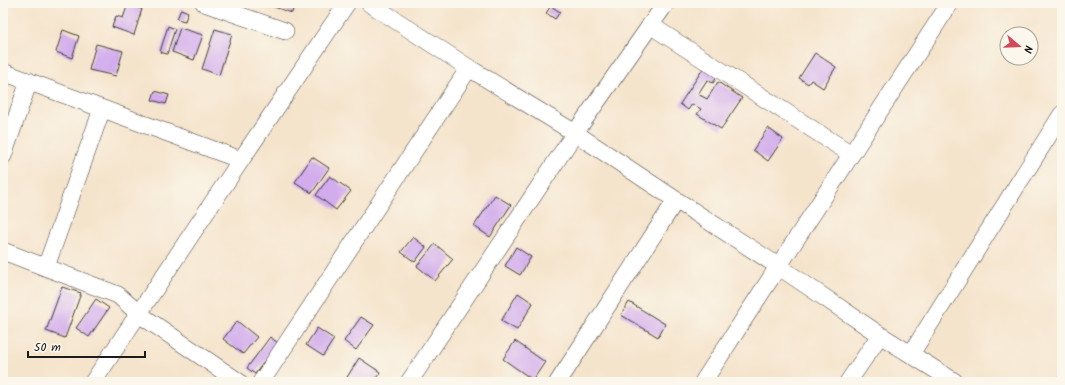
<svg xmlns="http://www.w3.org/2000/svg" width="1065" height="385" font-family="Kalam,sans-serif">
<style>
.building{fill:#d2acec}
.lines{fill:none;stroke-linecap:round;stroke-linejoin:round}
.minor-casing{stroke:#3d3a36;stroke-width:18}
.minor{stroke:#fff;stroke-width:17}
</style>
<rect width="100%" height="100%" fill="#fbf7ec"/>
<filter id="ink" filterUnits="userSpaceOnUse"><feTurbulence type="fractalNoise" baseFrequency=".025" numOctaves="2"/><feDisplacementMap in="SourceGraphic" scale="8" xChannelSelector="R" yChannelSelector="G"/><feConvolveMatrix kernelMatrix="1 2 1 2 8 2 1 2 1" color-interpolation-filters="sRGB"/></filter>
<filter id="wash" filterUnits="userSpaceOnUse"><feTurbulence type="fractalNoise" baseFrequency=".012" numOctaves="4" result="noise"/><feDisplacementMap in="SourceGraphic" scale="16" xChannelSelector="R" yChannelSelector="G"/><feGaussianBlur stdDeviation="0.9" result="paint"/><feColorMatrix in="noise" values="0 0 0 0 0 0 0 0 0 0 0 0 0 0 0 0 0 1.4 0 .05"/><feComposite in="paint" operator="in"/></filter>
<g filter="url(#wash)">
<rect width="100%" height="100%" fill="#f5e4cc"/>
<g id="blocks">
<path class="building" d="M256 3H270L269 7Z
M275 3H295L292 13 274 7Z
M128 4 142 9 134 35 112 27 116 16 123 18Z
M551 6 560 12 555 19 546 13Z
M181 9 188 12 185 21 177 19Z
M168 26 175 29 167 54 160 52Z
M180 28 203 35 194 60 172 52Z
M215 29 232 34 219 75 202 69Z
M63 30 79 36 72 58 56 52Z
M96 44 123 51 116 76 89 70Z
M815 53 836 67 823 88 811 80 808 84 799 78Z
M706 64 720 73 713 83 707 80 698 94 707 99 718 82 742 98 721 129 697 114 701 109 692 104 688 110 680 104Z
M155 91 169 95 166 104 152 100Z
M768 128 783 139 768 161 753 150Z
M312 157 329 168 312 193 295 182Z
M330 176 351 191 336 210 316 195Z
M495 195 511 205 490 237 474 226Z
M413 237 426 247 415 262 401 252Z
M435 244 453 259 435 281 417 266Z
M516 247 531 257 520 275 505 266Z
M62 287 81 293 65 338 46 331Z
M518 293 533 303 517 330 501 321Z
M96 299 109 308 89 337 76 328Z
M629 302 665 324 658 337 621 315Z
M361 317 374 325 356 350 344 341Z
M237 321 257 337 243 354 223 339Z
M317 328 334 339 323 356 306 345Z
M270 337 278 343 255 374 247 368Z
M515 341 545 362 533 380 503 359Z
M359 358 380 372 374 382H344Z"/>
</g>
</g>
<g filter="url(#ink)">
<use href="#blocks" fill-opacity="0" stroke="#3d3a36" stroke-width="1"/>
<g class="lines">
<g class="minor-casing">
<path id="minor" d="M204 3 285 31
M369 3 469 68 575 133 676 200 778 266 880 335 955 382
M650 25 851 154
M3 72 241 160
M3 156 29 81
M3 251 118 295 139 314 239 382
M46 267 102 109
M911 354 1062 114
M93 382 241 160 347 3
M261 382 469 68
M409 382 575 133 666 3
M558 382 676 200
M703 382 950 3
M848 382 880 335"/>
</g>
<use href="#minor" class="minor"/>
</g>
</g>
<rect width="1065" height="385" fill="none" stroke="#fbf7ec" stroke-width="16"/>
<g transform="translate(1019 46) rotate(109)"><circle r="19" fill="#fbf7ec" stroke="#a29f99"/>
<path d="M0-3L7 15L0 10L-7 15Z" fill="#d1495b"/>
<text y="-6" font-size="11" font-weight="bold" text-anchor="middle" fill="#1c1c1c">N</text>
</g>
<path d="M28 351v6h117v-6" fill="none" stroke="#1c1c1c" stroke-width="2"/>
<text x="34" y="351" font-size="12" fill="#1c1c1c" stroke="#fbf7ec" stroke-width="3" paint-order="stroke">50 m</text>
</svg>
